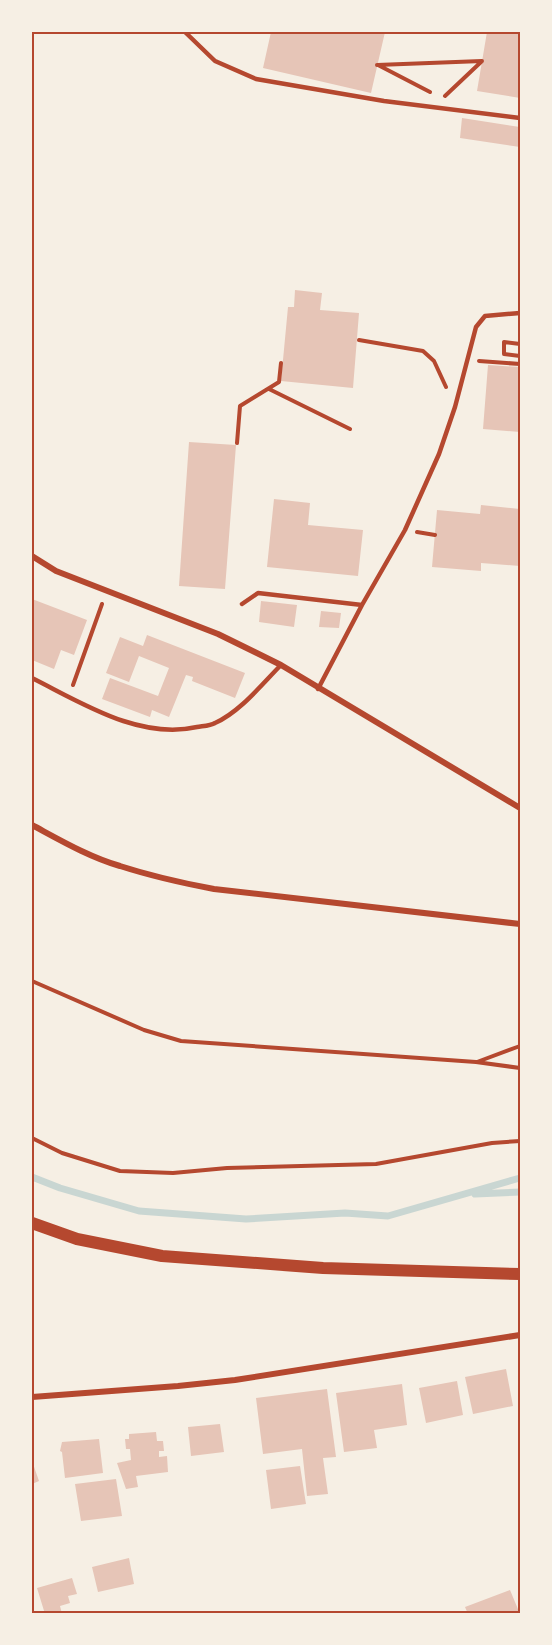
<svg xmlns="http://www.w3.org/2000/svg" width="552" height="1645" font-family="'Golos Text',sans-serif">
<style>
.lines{fill:none;stroke-linecap:round;stroke-linejoin:round}
.stream{stroke:#c9d6d2;stroke-width:7}
.building{fill:#e6c5b7}
.path{stroke:#b5482f;stroke-width:4}
.service{stroke:#b5482f;stroke-width:4.5}
.minor{stroke:#b5482f;stroke-width:6}
.secondary{stroke:#b5482f;stroke-width:12}
.neatline{fill:none;stroke:#b5482f;stroke-width:2}
</style>
<rect width="100%" height="100%" fill="#f6efe4"/>
<g class="lines">
<path class="stream" d="M32 1177 60 1188 139 1211 246 1219 345 1213 388 1216 520 1178
M475 1194 520 1192"/>
</g>
<path class="building" d="M271 32H385L371 93 263 68Z
M487 32H520V98L477 91Z
M462 118 520 127V147L460 138Z
M295 290 322 293 320 310 359 313 353 388 281 381 288 307H294Z
M488 365 520 367V432L483 429Z
M189 442 236 445 225 589 179 586Z
M274 499 310 503 308 525 363 530 358 576 267 567Z
M481 505 520 509V566L481 563V571L432 567 437 510 480 514Z
M32 599 87 620 74 655 61 650 54 669 32 660Z
M261 601 297 605 294 627 259 622Z
M321 611 341 613 339 628 319 627Z
M147 635 245 673 235 698 192 681 193 677 186 675 169 717 152 710 150 717 102 699 110 678 158 696 169 668 139 656 129 682 106 673 120 637 143 646Z
M506 1369 513 1406 473 1414 465 1377Z
M457 1381 463 1415 426 1423 419 1388Z
M402 1384 407 1425 374 1430 377 1448 344 1452 336 1393Z
M327 1389 336 1457 323 1458 328 1494 307 1496 302 1449 263 1454 256 1398Z
M220 1424 224 1452 191 1456 188 1427Z
M156 1432 157 1441H163L164 1451H159V1457L167 1456 168 1472 136 1476 138 1487 126 1489 117 1463 131 1460 130 1449H126L125 1439H129V1434Z
M99 1439 103 1473 65 1478 62 1452 60 1451 62 1442Z
M32 1461 39 1481 32 1484Z
M300 1466 306 1504 271 1509 266 1470Z
M116 1479 122 1516 81 1521 75 1484Z
M129 1558 134 1584 98 1592 92 1567Z
M72 1578 77 1594 68 1596 70 1603 60 1606 62 1614H45L37 1588Z
M510 1590 520 1614H468L465 1607Z"/>
<g class="lines">
<path class="path" d="M377 65 482 61
M378 65 430 92
M445 96 481 62
M359 340 423 351 434 361 446 387
M520 344 504 342V354L520 356
M479 361 520 364
M269 389 350 429
M237 443 240 406 279 382 281 363
M417 532 435 535
M73 685 102 604
M32 981 144 1030 181 1041 476 1062 520 1068
M477 1062 520 1046
M32 1138 62 1153 120 1171 173 1173 227 1168 376 1164 492 1143 520 1141"/>
<path class="service" d="M185 32 215 61 256 79 384 101 520 118
M242 604 258 593 362 605
M32 678C82 703 139 740 197 727 202 726 210 726 215 723 240 712 262 684 281 665
M318 689 362 605 405 530 439 454 455 407 476 327 485 316 520 313"/>
<path class="minor" d="M32 556 56 571 218 634 281 665 520 808
M32 825C60 840 89 857 120 866 151 876 182 883 214 889L520 924
M32 1397 178 1386 235 1380 520 1335"/>
<path class="secondary" d="M32 1223 77 1239 162 1256 323 1268 520 1274"/>
</g>
<rect width="552" height="1645" fill="none" stroke="#f6efe4" stroke-width="66"/>
<rect x="33" y="33" width="486" height="1579" class="neatline"/>
</svg>
